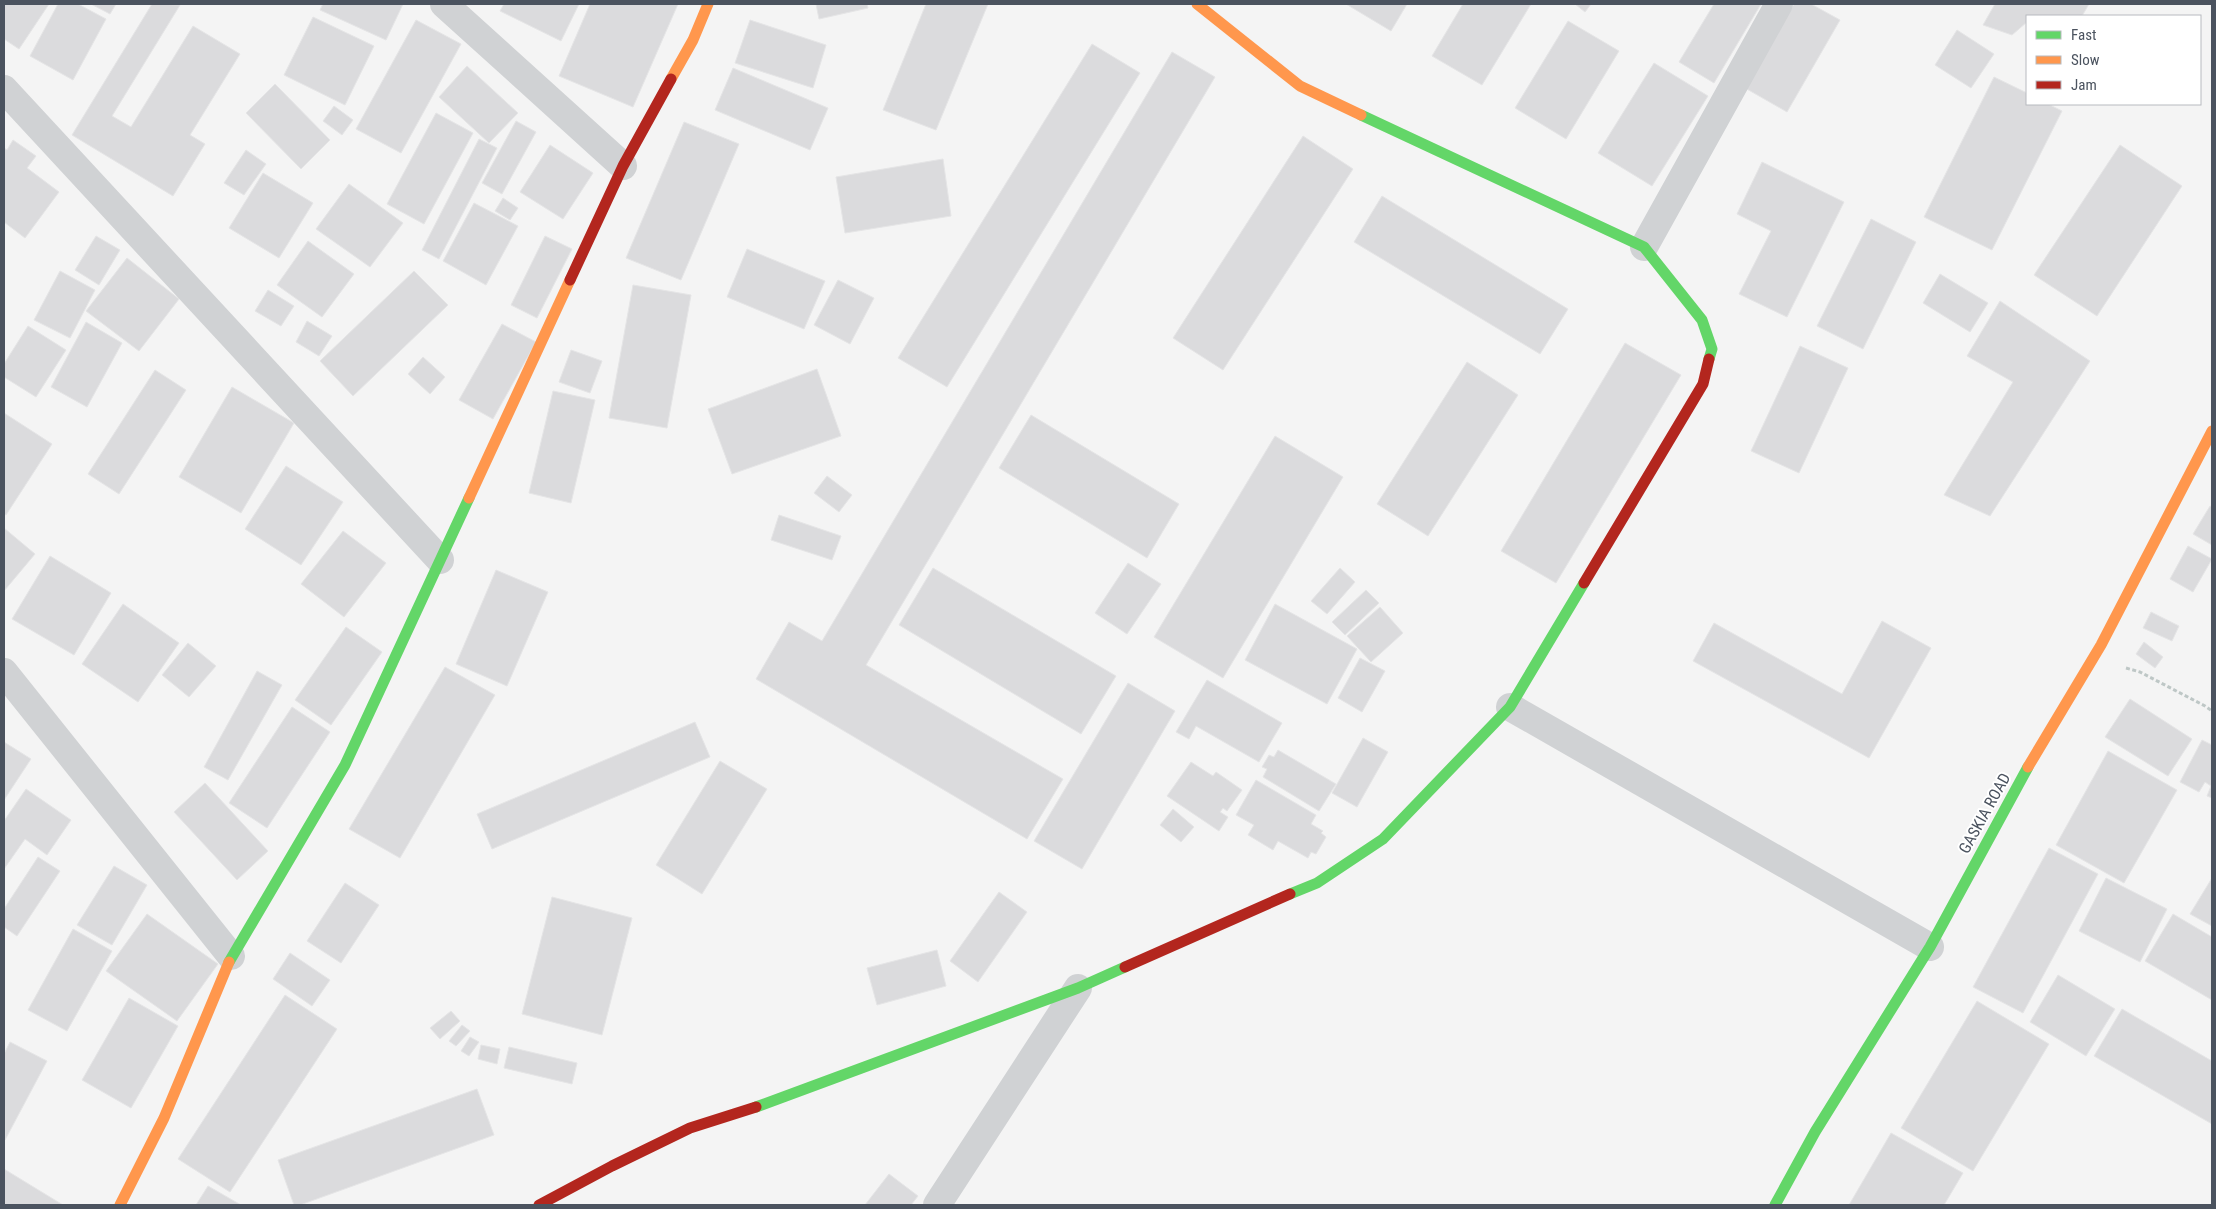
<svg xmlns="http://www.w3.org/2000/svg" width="2216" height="1209" font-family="'Roboto Condensed',sans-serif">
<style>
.building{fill:#dbdbdd;stroke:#e5e5e6}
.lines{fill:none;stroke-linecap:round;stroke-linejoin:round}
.path{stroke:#bec7c6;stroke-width:3;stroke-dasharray:4 2.5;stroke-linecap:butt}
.street{stroke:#d0d2d4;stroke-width:28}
.fast{stroke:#63d668;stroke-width:11}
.slow{stroke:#ff974d;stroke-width:11}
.jam{stroke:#b3261e;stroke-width:11}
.labels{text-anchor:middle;stroke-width:4;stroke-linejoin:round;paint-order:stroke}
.street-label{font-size:16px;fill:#4b535f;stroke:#fff}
</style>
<rect width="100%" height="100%" fill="#f4f4f4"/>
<path class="building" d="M4 4H49L19 49 4 39Z
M58 4H78L106 19 73 80 30 56Z
M91 4H116L110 14Z
M152 4 180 5 112 116 131 127 193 26 240 54 190 135 205 144 173 196 72 135Z
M323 4H403L386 40 320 10Z
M504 4H579L561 41 500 11Z
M590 4H678L633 107 559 76Z
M816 4H867L868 8 819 19Z
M926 4H988L936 130 883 110Z
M1346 4H1407L1391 31Z
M1463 4H1531L1482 85 1432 56Z
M1575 4H1591L1585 12Z
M1714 4H1761L1714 83 1679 62Z
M1794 4H1811L1840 20 1787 112 1745 88Z
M1995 4H2089L2082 16H2027V22L2012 35 1983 25Z
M313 17 374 46 345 105 284 75Z
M416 20 461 44 401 153 356 129Z
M750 20 826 45 813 88 735 63Z
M1568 21 1619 51 1566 139 1515 108Z
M1957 30 1994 54 1971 88 1935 65Z
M1092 44 1140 73 947 387 898 358Z
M1172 52 1215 77 866 665 1063 779 1027 839 756 679 789 622 822 641Z
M1654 63 1708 96 1652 186 1598 153Z
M467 66 518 113 489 143 439 97Z
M733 68 828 108 810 150 715 110Z
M1994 77 2027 93V104H2048L2062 111 1992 250 1924 217Z
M275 84 330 140 301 169 246 113Z
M334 106 353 120 342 135 323 121Z
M436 113 473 133 424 224 387 204Z
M516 121 536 132 502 194 482 183Z
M684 122 739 144 681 280 626 258Z
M1303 136 1353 169 1223 370 1173 338Z
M479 139 497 148 439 259 422 250Z
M13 140 36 156 27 168 59 192 25 238 4 222V148L7 150Z
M550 145 593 173 563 219 520 192Z
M2120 145 2182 186 2097 316 2034 275Z
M246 150 266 164 244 195 224 183Z
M943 159 951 216 845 233 836 177Z
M1762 162 1844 202 1787 317 1739 294 1771 231 1737 214Z
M263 173 313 203 279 258 229 228Z
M349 184 403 223 370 267 316 229Z
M1382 196 1568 309 1540 354 1354 242Z
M503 198 518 208 510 220 495 211Z
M474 203 518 226 486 285 443 261Z
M1871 219 1916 242 1863 349 1817 326Z
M96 236 120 250 99 285 75 270Z
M545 236 572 249 537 318 511 305Z
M308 241 354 274 322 317 277 285Z
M747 249 825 281 804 329 727 297Z
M127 258 179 299 139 351 86 311Z
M60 271 95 290 70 338 34 320Z
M414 271 448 305 353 396 320 361Z
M1940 274 1988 303 1970 332 1923 303Z
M838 280 874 298 850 344 814 325Z
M633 285 691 295 667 428 609 418Z
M268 290 294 306 281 326 255 311Z
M2000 301 2090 361 1990 516 1944 495 2013 382 1967 356Z
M307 321 332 336 319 356 296 342Z
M86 322 122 343 87 407 51 387Z
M502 324 536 342 493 419 459 400Z
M28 326 66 350 36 397 4 377V364Z
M1625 343 1681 375 1556 583 1501 551Z
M1800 346 1848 368 1799 473 1751 451Z
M571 350 602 361 590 393 559 382Z
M423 357 445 377 430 394 408 374Z
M1467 362 1518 395 1428 536 1377 504Z
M817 369 841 436 732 474 708 409Z
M155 370 186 390 119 494 88 474Z
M232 387 294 423 241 513 179 477Z
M553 391 595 400 571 503 529 493Z
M4 413 52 444 6 515 4 514Z
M1031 415 1179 504 1147 558 999 468Z
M1275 436 1343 477 1223 678 1154 637Z
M286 466 343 502 301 565 245 529Z
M827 476 852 495 839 512 814 493Z
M2210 506 2212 507V545L2193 534Z
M779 515 841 536 832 560 771 540Z
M4 528 35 554 4 591Z
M343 531 386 563 344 617 301 584Z
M2188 546 2212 559 2193 592 2170 579Z
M50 556 111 593 74 655 12 619Z
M1128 563 1161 584 1127 634 1095 613Z
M933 568 1116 676 1081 734 899 625Z
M1340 568 1355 582 1327 614 1311 601Z
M496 570 548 592 507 686 456 664Z
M1366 590 1379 603 1345 635 1332 622Z
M123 604 179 643 138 702 82 664Z
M1275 604 1357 649 1327 704 1245 660Z
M1380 607 1403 633 1371 662 1347 636Z
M2151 612 2179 626 2172 641 2143 628Z
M1882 621 1931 648 1869 758 1693 661 1714 623 1842 694Z
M346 627 382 652 331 725 295 700Z
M2144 642 2163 657 2155 668 2136 654Z
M188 643 216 666 189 697 162 675Z
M1360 658 1385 671 1362 712 1338 698Z
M445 667 495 695 400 858 349 829Z
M257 671 282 685 228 780 204 767Z
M1207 680 1282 723 1259 762 1196 726 1189 739 1176 732Z
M1128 683 1175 711 1082 869 1034 841Z
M2130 699 2192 739 2168 776 2105 737Z
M292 707 330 732 267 828 229 803Z
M695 722 710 757 492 849 477 814Z
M1363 738 1388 752 1357 807 1332 793Z
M2202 740 2212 745V798L2207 796 2211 786 2205 782 2199 792 2180 782Z
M4 742 31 759 4 800Z
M1278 750 1336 784 1319 811 1263 777 1267 769 1262 767 1269 755 1274 757Z
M2108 751 2177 790 2124 883 2056 845Z
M720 761 767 789 702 894 656 865Z
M1191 762 1213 776 1216 772 1242 790 1227 811 1223 808 1220 812 1228 817 1219 831 1167 796Z
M1256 780 1316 815 1311 824 1323 831 1321 833 1326 837 1316 854 1311 852 1308 858 1278 841 1273 850 1248 835 1254 825 1236 815Z
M205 783 268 851 237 880 174 812Z
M26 789 71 820 47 855 25 839 4 869V821Z
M1173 809 1194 827 1181 842 1160 825Z
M2049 848 2098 874 2023 1013 1973 987Z
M38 857 60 871 17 936 4 927V909Z
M114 866 147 885 112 945 77 925Z
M2106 878 2167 909 2140 962 2079 931Z
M2212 878V926L2190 914Z
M345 883 379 905 341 963 307 941Z
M999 892 1027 912 978 982 950 961Z
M552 897 632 918 602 1035 522 1014Z
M147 914 218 964 177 1021 106 971Z
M2173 914 2212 937V1000L2145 961Z
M73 929 112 951 67 1031 28 1010Z
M937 950 946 986 877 1005 867 968Z
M290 953 330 980 312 1006 273 979Z
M2058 975 2115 1009 2086 1056 2030 1022Z
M285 995 337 1029 230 1192 178 1159Z
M129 998 178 1026 131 1108 82 1080Z
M1977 1001 2049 1044 1973 1171 1901 1128Z
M2122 1009 2212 1061V1124L2094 1056Z
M451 1011 460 1021 440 1039 430 1028Z
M462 1025 470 1031 456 1046 449 1041Z
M470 1037 479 1042 469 1056 461 1051Z
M10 1042 47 1061 5 1140 4 1054Z
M481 1045 500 1049 497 1064 478 1059Z
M509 1047 577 1063 572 1084 504 1068Z
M477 1089 494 1135 300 1205H294L278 1160Z
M1891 1133 1963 1173 1944 1205H1849Z
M4 1169 63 1205H4Z
M889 1174 918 1196 911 1205H865Z
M208 1186 241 1205H196Z"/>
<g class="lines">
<path class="path" d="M2126 668 2140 672 2205 706 2212 711"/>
<path class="street" d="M444 4 623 166
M4 89 440 560
M1644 247 1779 4
M4 672 231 956
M1510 707 1930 947
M937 1205 1078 988"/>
<path class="fast" d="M1361 115 1644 247 1702 320 1712 349 1709 359
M1290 894 1317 883 1383 839 1510 707 1584 583
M229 962 345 765 469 498
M756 1107 1078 988 1125 967
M1775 1205 1815 1132 1930 947 2028 767"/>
<path class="slow" d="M1197 4 1300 86 1361 115
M671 79 693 40 708 4
M469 498 570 280
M2028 767 2101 645 2212 431
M120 1205 164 1118 229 962"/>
<path class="jam" d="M570 280 623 166 671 79
M1584 583 1703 384 1709 359
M1125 967 1290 894
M539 1205 612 1166 690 1128 756 1107"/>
</g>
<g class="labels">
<g class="street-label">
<text transform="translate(1984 813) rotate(-61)" y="6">GASKIA ROAD</text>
</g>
</g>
<rect width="2216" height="1209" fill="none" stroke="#4b535f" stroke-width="10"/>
<rect x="2026" y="15" width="175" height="90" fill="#ffffff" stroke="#b7babf"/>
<rect x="2036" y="31" width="25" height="8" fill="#63d668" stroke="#b7babf"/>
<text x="2071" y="40" font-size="15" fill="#4b535f">Fast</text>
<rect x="2036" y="56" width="25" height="8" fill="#ff974d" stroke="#b7babf"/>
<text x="2071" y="65" font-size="15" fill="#4b535f">Slow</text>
<rect x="2036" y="81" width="25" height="8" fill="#b3261e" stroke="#b7babf"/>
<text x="2071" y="90" font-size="15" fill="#4b535f">Jam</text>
</svg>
